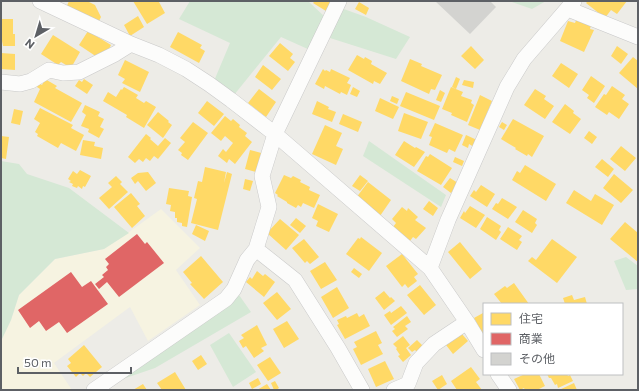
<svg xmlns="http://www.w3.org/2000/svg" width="639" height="391" font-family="Commissioner,'Noto Sans JP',sans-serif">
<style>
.commercial{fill:#f6f3e1}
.green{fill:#d5e8d5}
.homes{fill:#ffd966}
.shops{fill:#e06666}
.building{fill:#d3d3d0}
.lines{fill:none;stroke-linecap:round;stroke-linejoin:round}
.street-casing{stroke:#c9c9c9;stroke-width:16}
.street{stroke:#fcfcfb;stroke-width:15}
</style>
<rect width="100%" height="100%" fill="#edece7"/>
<path class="commercial" d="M161 209 200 248 176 270 200 305 148 341 130 307 54 363 72 390H1V341L11 320 19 295 55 259 104 249 129 232Z"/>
<path class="green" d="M190 1H308L325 17 310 50 281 37 234 95 214 81 230 43 179 19Z
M509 1H546L532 9Z
M341 8 366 17 410 37 396 59 330 38Z
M369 141 446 195 441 207 363 156Z
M1 161 19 164 27 174 69 188 129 233 104 249 55 259 19 295 11 320 1 341Z
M626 257 638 266V289L626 290 614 261Z
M239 295 251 312 155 368 111 383Z
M229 333 256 372 233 387 210 345Z"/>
<path class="homes" d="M69 1H87L95 5 101 17 98 23 66 8Z
M133 1H161L159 2 165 13 147 24Z
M315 1H332L326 11 313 3Z
M588 1H627L617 14 611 10 605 18 586 3Z
M359 2 369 8 366 15 355 9Z
M138 16 144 27 130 36 124 25Z
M577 18 591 25 590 29 594 30 584 52 560 41 568 21 575 23Z
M1 19H13V34H15V46H3L2 41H1Z
M88 31 111 45 108 51 97 57 79 45Z
M178 32 202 45 200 48 205 51 199 63 170 47Z
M53 35 80 52 71 68 61 62 58 65 41 54Z
M280 43 293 54 290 58 295 62 288 71 269 56Z
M471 46 484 60 475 69 461 56Z
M617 46 628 54 621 64 611 56Z
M1 53 15 54V70L1 69Z
M357 55 364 59 365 57 372 61 371 64 387 73 380 84 374 81 373 84 348 70Z
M633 57 638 61V89L619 73Z
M410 59 422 64 421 66 442 75 435 90 431 89 429 94 401 81Z
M125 60 149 72 140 92 122 83 125 79 118 75Z
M561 63 578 74 569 88 552 76Z
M263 65 281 79 272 90 255 77Z
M323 69 325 71 326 70 330 72 331 69 350 78 347 83 351 85 347 95 341 92 340 94 325 86 324 89 315 84Z
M591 76 605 86 594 103 587 98 589 95 582 90Z
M456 77 460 79 456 89 452 87Z
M45 79 57 86 55 88 82 103 71 122 34 102 40 89 37 87 39 83 42 85Z
M84 79 93 85 87 94 75 86 79 80 82 82Z
M464 80 474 82 473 88 462 85Z
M612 86 625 95 622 99 629 104 619 119 609 112 607 115 595 107 604 94 606 95Z
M124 87 138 95 136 98 144 103 146 101 156 107 144 128 126 117 127 115 103 101 108 92 116 97 121 89 122 90Z
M353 87 360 91 357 97 350 94Z
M451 87 463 92 461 96 472 100 471 103 474 105 467 122 451 115 452 113 442 109Z
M259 89 276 102 266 117 248 103Z
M535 89 546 96 544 99 554 106 545 119 524 105Z
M440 90 445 93 441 102 436 100Z
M406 92 440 106 434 120 400 106Z
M480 95 492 101 480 130 468 125Z
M392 96 399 99 397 104 390 101Z
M380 98 399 107 393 119 375 111Z
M207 101 224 114 214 126 198 113Z
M317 101 329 107 328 109 336 112 332 122 312 114Z
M565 104 574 111 573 113 581 119 570 134 552 122Z
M85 105 100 112 98 116 104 119 100 127 104 129 99 138 88 132 89 129 81 126 86 115 82 112Z
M40 108 73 125 71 128 84 135 76 151 61 143 58 148 37 136 38 134 35 132 40 123 34 119Z
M14 109 23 111 20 125 11 123Z
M158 112 169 121 168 122 172 125 163 138 147 125Z
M404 113 428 122 421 139 398 131Z
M343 114 362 122 358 132 339 124Z
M225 116 231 121 233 119 240 125 239 127 247 133 245 136 252 142 235 164 229 159 227 163 218 156 223 149 226 152 233 143 225 136 221 141 211 133Z
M513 119 544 136 532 157 528 154 527 156 515 149 516 148 501 139Z
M193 122 208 133 188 160 181 155 182 153 178 150 185 142 180 138Z
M502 122 507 125 504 130 499 127Z
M435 123 463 135 455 152 449 149 447 153 429 145 432 137 429 136Z
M325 125 342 133 336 146 343 149 336 165 312 154Z
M589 131 597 137 592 144 584 138Z
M146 134 151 138 150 139 158 146 165 138 171 143 158 159 154 156 150 161 146 158 143 162 139 159 135 163 128 157Z
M466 135 477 140 474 147 469 144 468 148 462 145Z
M1 136 9 137 6 159 1 158Z
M83 140 95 142 94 146 103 148 101 159 80 155Z
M404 141 415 148 416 147 425 152 414 167 395 155Z
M621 146 636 158 625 171 610 159Z
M250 150 265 154 260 173 245 169Z
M430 154 452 168 441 185 417 171 426 156 428 157Z
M455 157 464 161 462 166 453 162Z
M602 159 614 169 608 177 595 167Z
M525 165 556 184 546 201 512 180 517 171 520 173Z
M205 167 226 172 224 183 227 172 232 174 218 230 191 223 197 199 194 198 198 181 202 182Z
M80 170 91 176 85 187 83 186 82 189 78 186 77 188 72 186 73 184 69 182 71 181 68 179 73 171 77 174Z
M148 172 156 183 146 191 138 181 135 184 131 178 138 173Z
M614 174 633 190 621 203 603 188Z
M284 175 291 178 293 176 301 180 300 182 310 187 309 190 320 195 314 208 303 203 301 207 298 205 296 208 287 203V202L277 196 278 195 275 193Z
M360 175 368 181 360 191 352 186Z
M116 176 122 182 120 184 128 192 109 209 99 198 112 187 108 183Z
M450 178 458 183 451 193 443 187Z
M245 179 253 181 250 191 243 189Z
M368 182 391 200 380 216 356 198Z
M481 185 495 194 487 207 470 196 474 190 476 192Z
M169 188 189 191 188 196 192 197 187 227 182 226V223L177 222V218H175V212L170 211 171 205 166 204Z
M574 190 591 201 595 194 614 205 602 225 566 203Z
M131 193 140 204 137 206 145 216 132 228 114 207Z
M502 198 517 207 508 219 492 209 496 203 498 204Z
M429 201 438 208 433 216 423 209Z
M318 204 338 214 329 232 316 226 318 221 312 218Z
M470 206 485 215 476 228 460 218 464 211 465 213Z
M402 207 407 211 408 208 418 217 415 220 426 228 416 239 413 237 410 241 393 227 396 223 392 219Z
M523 210 537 219 535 223 537 225 532 233 515 222Z
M487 217 501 226 499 230 501 232 496 240 480 229Z
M296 218 306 226 300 233 290 225Z
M280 219 299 235 286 250 267 233Z
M625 222 638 233V262L610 239Z
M196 225 209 231 205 241 192 234Z
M508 227 522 236 519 240 522 242 517 250 500 239Z
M361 237 382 253 369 271 346 254 358 238 360 239Z
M304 239 319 257 310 264 307 261 305 263 292 248Z
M552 239 577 257 557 283 528 261 532 257 536 260Z
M460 242 482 269 470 279 448 252Z
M402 254 418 274 414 277 417 281 408 288 405 284 402 287 386 266Z
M201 256 223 282 204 299 190 284 192 283 183 272Z
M325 262 337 280 321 289 310 271Z
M354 268 362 274 359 278 351 272Z
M257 271 263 276 265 274 275 282 264 297 246 282 250 277 252 279Z
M514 283 529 304H506L505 303 502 304 494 294 505 286 507 288Z
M420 285 436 305 424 315 407 295Z
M337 287 349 308 333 318 321 297Z
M384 291 390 298 391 297 395 301 384 310 375 298Z
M277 292 291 309 277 320 263 303Z
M572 295 574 300 585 297 587 304H565L563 298Z
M401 306 407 313 391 325 384 315 390 311 391 313Z
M357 313 359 317 364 314 370 326 345 339 337 325 339 324 337 320 346 316 347 318Z
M483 313 484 315V336L474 318Z
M407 316 411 322 405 326 408 329 397 337 392 331 395 329 393 327Z
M287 321 299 339 284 348 273 329Z
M257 325 267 345 261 348 264 351 254 358 246 346 243 348 239 341 244 338 241 335Z
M376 331 382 343 378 345 383 354 361 365 353 349 357 347 354 342Z
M461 333 468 341 453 354 446 345Z
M403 336 410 345 406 348 411 355 403 362 398 356 400 355 396 349 397 348 393 344Z
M417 340 423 346 417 352 415 350 412 352 408 348Z
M84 345 102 367 90 377 86 373 83 376 80 373 76 377 67 366 71 363 68 359Z
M201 355 207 364 198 370 192 361Z
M270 357 281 373 268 381 257 365Z
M385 361 394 379 376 387 368 369Z
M471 367 480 379 476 382 482 390H457L451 381Z
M175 372 186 390H162L157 383Z
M525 374H539L545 386 537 390H525L524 388 520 390 514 379Z
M547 374H567L568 376 570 375 573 381 558 388 557 384 555 385 551 378H549Z
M442 375 447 384 438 390 432 381Z
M258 378 261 384 252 389 249 383Z
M275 381 279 388 276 390H274L271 383Z
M574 383 577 390H559Z
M143 384 147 390H133Z
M267 384 271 390H257Z"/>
<path class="shops" d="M137 234 145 244 147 242 164 263 119 297 107 282 99 289 95 284 104 277 102 275 108 270 106 267 109 264 105 259Z
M71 272 82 287 91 281 108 304 67 333 59 322 46 331 39 321 30 328 18 310Z"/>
<path class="building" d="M435 1H490L496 7 470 34Z"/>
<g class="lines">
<g class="street-casing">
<path id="street" d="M40 1 131 44 159 55 186 69 209 84 231 100 275 134 430 268 467 322 484 350
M568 9 638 37
M1 82 20 84 31 81 49 70 63 73 79 72 115 54 131 44
M256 249 295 280 338 348 362 390
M430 268 448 220 507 87 524 59 574 1
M498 374 509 390
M94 390 226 299 234 289 247 260 256 249 269 207 262 176 275 134 339 1
M394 390 408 384 416 363 434 344 467 322"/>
</g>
<use href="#street" class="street"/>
</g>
<rect width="639" height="391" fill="none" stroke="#5d6065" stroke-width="4"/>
<rect x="483" y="303" width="140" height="72" fill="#ffffff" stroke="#bebfc1"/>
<rect x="491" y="313" width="20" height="12" fill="#ffd966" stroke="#bebfc1"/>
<text x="519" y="323" font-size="12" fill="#5d6065">住宅</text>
<rect x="491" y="333" width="20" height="12" fill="#e06666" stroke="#bebfc1"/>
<text x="519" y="343" font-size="12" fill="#5d6065">商業</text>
<rect x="491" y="353" width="20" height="12" fill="#d3d3d0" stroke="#bebfc1"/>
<text x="519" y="363" font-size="12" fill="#5d6065">その他</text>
<g transform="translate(36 36) rotate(218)" stroke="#ffffff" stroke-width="3" paint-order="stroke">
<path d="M0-3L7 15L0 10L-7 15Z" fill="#5d6065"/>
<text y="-6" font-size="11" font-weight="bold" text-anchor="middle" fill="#5d6065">N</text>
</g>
<path d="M18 367v6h113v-6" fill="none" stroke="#5d6065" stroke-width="2"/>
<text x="24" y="367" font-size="12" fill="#5d6065" stroke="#ffffff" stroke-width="3" paint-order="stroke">50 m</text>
</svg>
